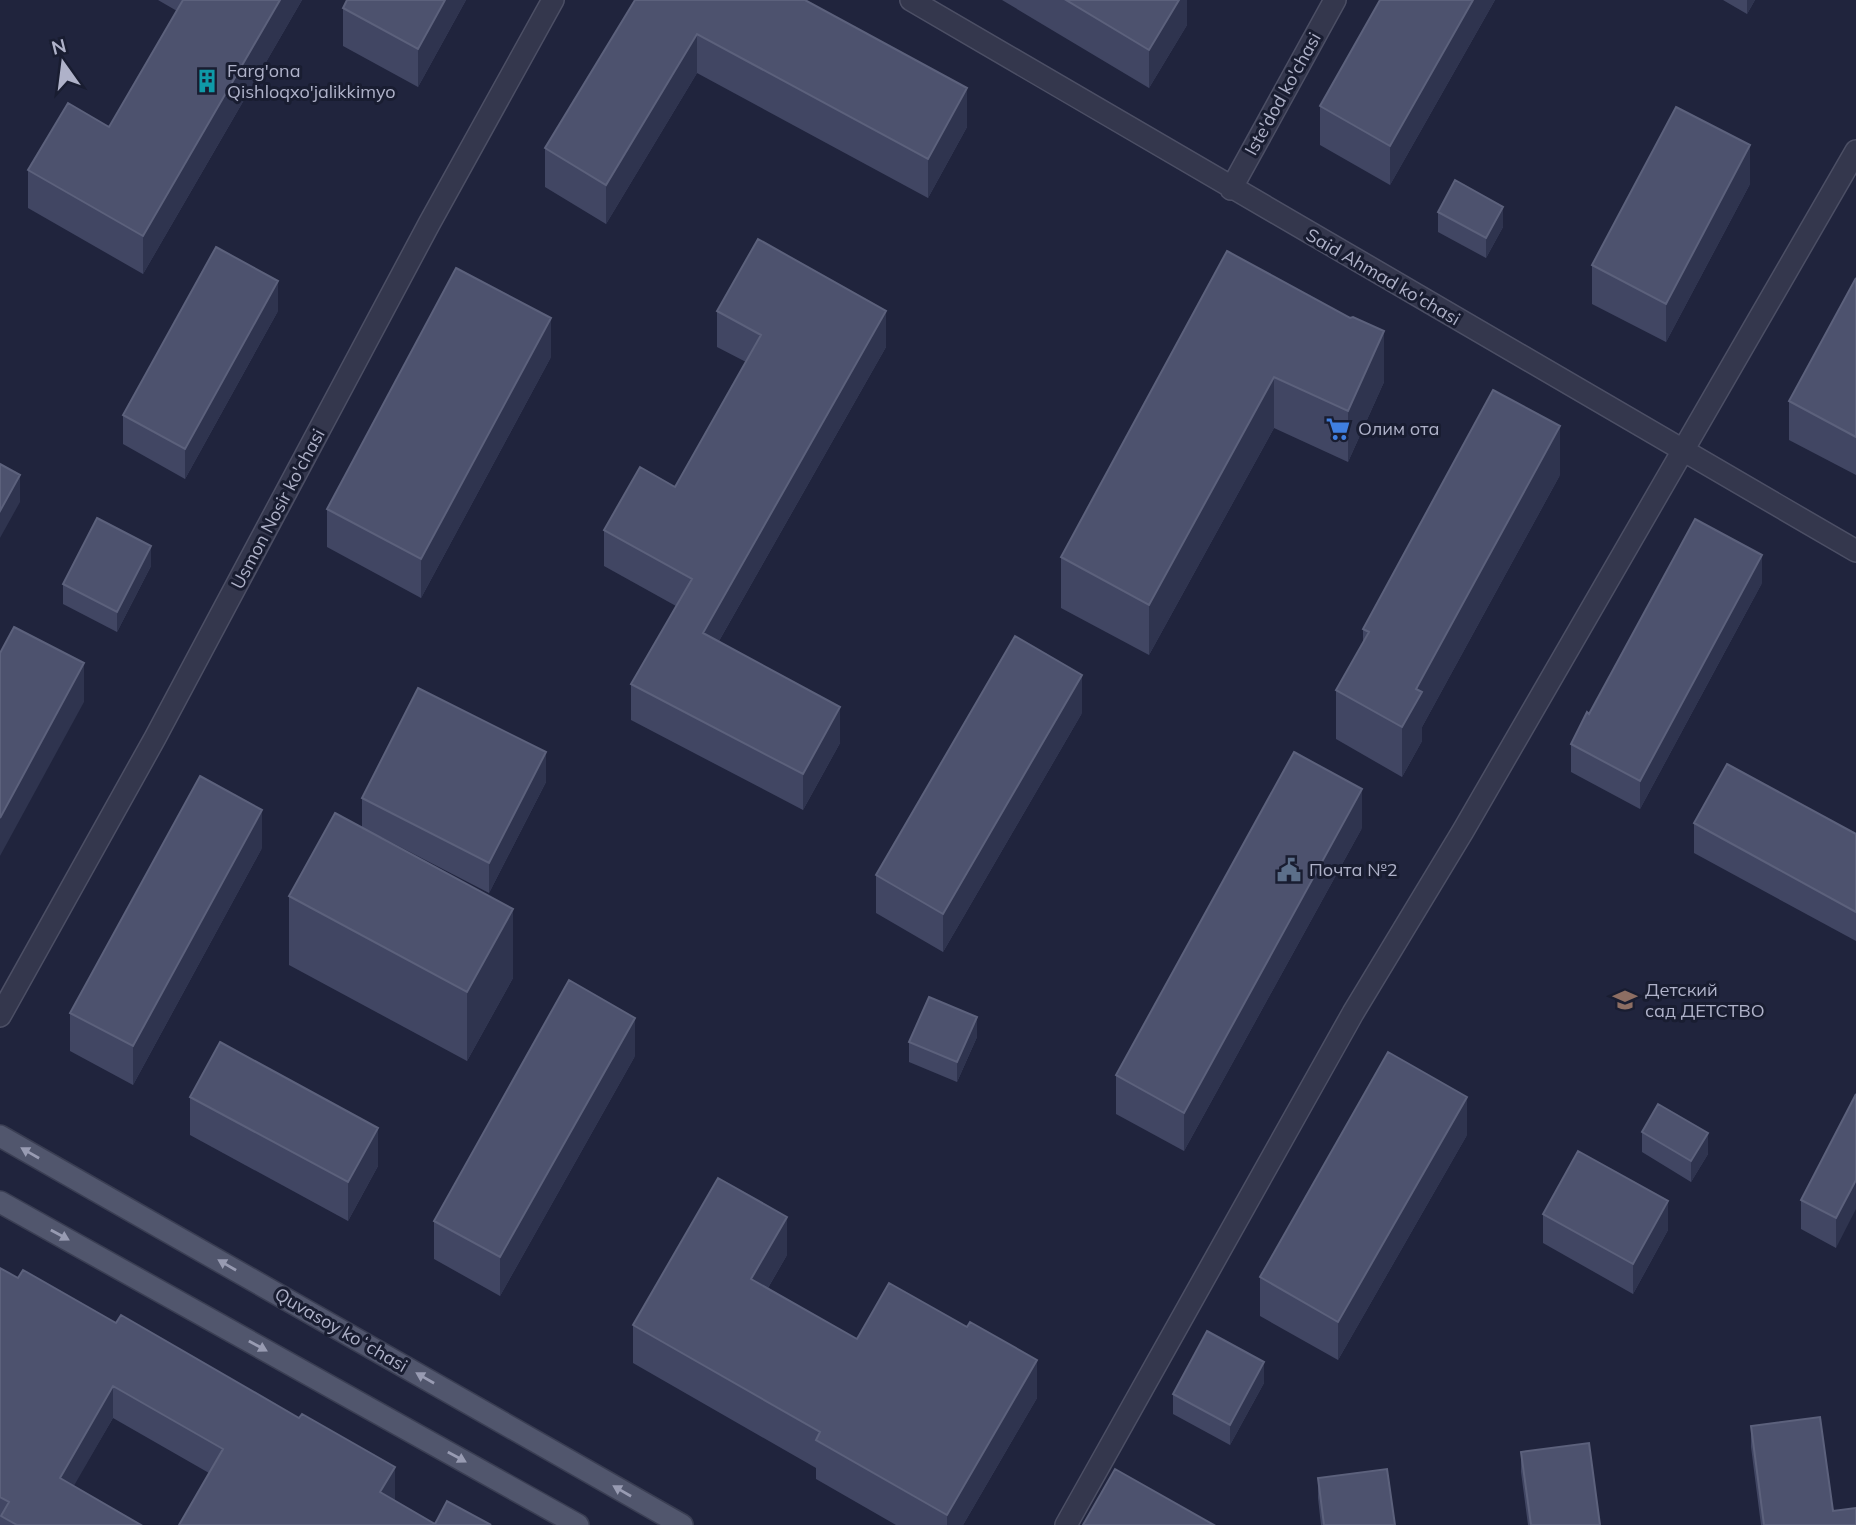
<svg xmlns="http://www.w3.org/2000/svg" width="1856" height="1525" font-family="Mulish,sans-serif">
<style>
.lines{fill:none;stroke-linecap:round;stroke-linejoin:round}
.minor-casing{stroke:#4c4f65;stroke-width:24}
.major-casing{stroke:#3a3e53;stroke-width:24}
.minor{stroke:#34374d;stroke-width:21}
.major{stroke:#51566d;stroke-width:21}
.wall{fill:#414663}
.shaded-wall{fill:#2f344f}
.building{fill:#4d526e;stroke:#5c617c;stroke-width:2}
.oneway{fill:#989bb2}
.labels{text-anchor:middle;stroke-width:6;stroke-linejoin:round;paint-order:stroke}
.poi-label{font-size:18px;fill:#afb2c9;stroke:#191d31;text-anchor:start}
.street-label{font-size:18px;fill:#afb2c9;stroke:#191d31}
</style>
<rect width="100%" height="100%" fill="#20243d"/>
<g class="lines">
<g class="minor-casing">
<path id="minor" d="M911 0 1856 551
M1231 189 1335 0
M0 1016 155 738 429 224 553 0
M1066 1525 1353 1013 1463 831 1856 151"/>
</g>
<g class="major-casing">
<path id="major" d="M0 1136 682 1525
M0 1202 578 1525"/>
</g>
<use href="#minor" class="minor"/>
<use href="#major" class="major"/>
</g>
<path class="wall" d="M158 0H302L143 274 28 208V170L109 127 177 11Z
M466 0 418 87 343 46V8Z
M635 0 967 127 928 198 697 73 606 224 545 187V148Z
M1002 0H1187V25L1149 88Z
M1380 0H1495L1390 185 1320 145V106Z
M1723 0H1755L1747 14Z
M1750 184 1666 342 1592 304V265Z
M1438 212 1503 227 1486 258 1438 232Z
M1227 251 1384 382 1348 462 1274 428 1149 655 1061 608V557Z
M1856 278V475L1789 440V401Z
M278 311 185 479 123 444V415Z
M717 311 886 347 719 641 840 743 803 810 631 720V684L676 606 604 566V530L675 487 746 362 717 347Z
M551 357 421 598 327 547V509Z
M1560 475 1422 727V741L1402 777 1336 739V690L1363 643V629Z
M151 566 117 632 63 604V584Z
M1762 583 1640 809 1571 772V744L1589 714Z
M1082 713 943 952 876 913V875Z
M546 782 489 893 381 837 513 978 467 1061 289 965V896L362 827V798Z
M1694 823 1856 834V941L1694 853Z
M1362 828 1184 1151 1116 1114V1075Z
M262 848 133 1085 70 1051V1013Z
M977 1037 957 1082 909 1062V1042Z
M635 1056 500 1296 434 1259V1221Z
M1856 1094 1836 1248 1801 1229V1200Z
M190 1097 378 1166 348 1221 190 1135Z
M1642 1132 1708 1154 1691 1182 1642 1152Z
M1467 1135 1338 1360 1260 1316V1277Z
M1543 1214 1668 1230 1633 1294 1543 1243Z
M787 1255 768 1288 857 1339 1037 1398 963 1525H896L816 1479V1468L633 1363V1325Z
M0 1268 395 1499 394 1500 435 1524 179 1525 209 1473 113 1418 73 1486 141 1525H0Z
M1264 1383 1230 1445 1173 1414V1394Z
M1751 1426 1833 1511 1856 1525H1761L1751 1447Z
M1521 1452 1600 1525H1528L1521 1472Z
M1318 1478 1395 1525H1321L1318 1498Z"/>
<path class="shaded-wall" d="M280 0H302L143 274V236Z
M445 0H466L418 87V49Z
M1179 0H1187V25L1149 88V50Z
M1473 0H1495L1390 185V146Z
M1747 0H1755L1747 14Z
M697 34V73L606 224V185Z
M967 88V127L928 198V159Z
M1750 145V184L1666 342V304Z
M1503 207V227L1486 258V238Z
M278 281V311L185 479V449Z
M886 311V347L703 669V633Z
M551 318V357L421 598V559Z
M1384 331V382L1348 462V411Z
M1274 377V428L1149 655V605Z
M1560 426V475L1422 727V741L1402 777V727L1416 689Z
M20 475V502L0 538V511Z
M151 546V566L117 632V612Z
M1762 555V583L1640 809V781Z
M84 663V702L0 856V818Z
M1082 675V713L943 952V914Z
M840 707V743L803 810V774Z
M546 752V782L489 893V863Z
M1362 789V828L1184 1151V1113Z
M262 810V848L133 1085V1046Z
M513 909V978L467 1061V992Z
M977 1017V1037L957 1082V1062Z
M635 1018V1056L500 1296V1257Z
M1467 1097V1135L1338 1360V1322Z
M378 1128V1166L348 1221V1182Z
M1708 1133V1154L1691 1182V1161Z
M1856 1180V1209L1836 1248V1218Z
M1668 1201V1230L1633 1294V1264Z
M787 1217V1255L751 1317V1279Z
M1037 1360V1398L963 1525H947V1515Z
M1264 1362V1383L1230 1445V1425Z
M113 1386V1418L60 1510V1478Z
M395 1467V1499L380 1524V1492Z"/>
<path class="building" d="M183 0H280L143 236 28 170 68 103 109 127Z
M347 0H445L418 49 343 8Z
M635 0H805L967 88 928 159 697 34 606 185 545 148Z
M1066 0H1179L1149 50Z
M1380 0H1473L1390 146 1320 106Z
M1676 107 1750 145 1666 304 1592 265Z
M1455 180 1503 207 1486 238 1438 212Z
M758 239 886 311 703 633 840 707 803 774 631 684 692 579 604 530 640 467 675 487 761 335 717 311Z
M216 247 278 281 185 449 123 415Z
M1227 251 1350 318 1353 317 1384 331 1348 411 1274 377 1149 605 1061 557Z
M456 268 551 318 421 559 327 509Z
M1856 278V437L1789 401Z
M1493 390 1560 426 1416 689 1422 692 1402 727 1336 690 1369 632 1363 629Z
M0 464 20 475 0 511Z
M97 518 151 546 117 612 63 584Z
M1695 519 1762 555 1640 781 1571 744 1587 712 1589 714Z
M14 627 84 663 0 818V653Z
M1015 636 1082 675 943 914 876 875Z
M418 688 546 752 489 863 362 798Z
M1294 752 1362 789 1184 1113 1116 1075Z
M1727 764 1856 834V912L1694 823Z
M200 776 262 810 133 1046 70 1013Z
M335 813 513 909 467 992 289 896Z
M569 980 635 1018 500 1257 434 1221Z
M929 997 977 1017 957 1062 909 1042Z
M220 1042 378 1128 348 1182 190 1097Z
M1388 1052 1467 1097 1338 1322 1260 1277Z
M1856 1094V1180L1836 1218 1801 1200Z
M1658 1104 1708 1133 1691 1161 1642 1132Z
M1578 1151 1668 1201 1633 1264 1543 1214Z
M718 1178 787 1217 751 1279 857 1339 889 1283 967 1327 970 1322 1037 1360 947 1515 816 1440 820 1432 633 1325Z
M0 1268 18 1278 23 1270 116 1323 121 1315 299 1418 302 1414 395 1467 380 1492 435 1524 447 1501 491 1525H179L223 1449 113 1386 60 1478 141 1525H17L1 1516 9 1502 0 1497Z
M1207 1331 1264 1362 1230 1425 1173 1394Z
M1820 1417 1833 1511 1856 1508V1525H1764L1751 1426Z
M1589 1443 1600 1525H1531L1521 1452Z
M1115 1469 1214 1525H1083Z
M1387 1469 1395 1525H1324L1318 1478Z"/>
<defs><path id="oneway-solid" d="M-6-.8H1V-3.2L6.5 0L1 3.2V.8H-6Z" transform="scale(1.75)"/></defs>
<g class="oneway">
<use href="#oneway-solid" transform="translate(30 1153) rotate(-150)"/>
<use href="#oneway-solid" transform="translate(60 1235) rotate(29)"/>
<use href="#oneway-solid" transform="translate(227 1265) rotate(-150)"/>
<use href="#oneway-solid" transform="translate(258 1346) rotate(29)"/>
<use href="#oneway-solid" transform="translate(425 1378) rotate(-150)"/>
<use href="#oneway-solid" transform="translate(457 1457) rotate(29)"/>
<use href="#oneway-solid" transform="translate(622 1491) rotate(-150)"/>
</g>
<defs>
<g id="building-bare" transform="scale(1.89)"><path d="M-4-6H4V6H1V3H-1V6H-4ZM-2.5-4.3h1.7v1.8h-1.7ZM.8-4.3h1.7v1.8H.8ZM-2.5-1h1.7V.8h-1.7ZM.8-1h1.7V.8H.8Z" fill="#0f9aa8" stroke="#191d31" stroke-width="2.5" paint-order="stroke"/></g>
<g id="supermarket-bare" transform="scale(1.89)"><path d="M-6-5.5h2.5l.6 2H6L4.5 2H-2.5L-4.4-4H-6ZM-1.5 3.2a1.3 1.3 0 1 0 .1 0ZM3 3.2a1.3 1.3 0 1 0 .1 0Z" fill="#3f7fe0" stroke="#191d31" stroke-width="2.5" paint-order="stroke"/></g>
<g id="civic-bare" transform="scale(1.89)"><path d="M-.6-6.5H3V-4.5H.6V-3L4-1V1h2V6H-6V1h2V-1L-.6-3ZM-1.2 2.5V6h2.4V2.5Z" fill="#5c6f8a" stroke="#191d31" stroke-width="2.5" paint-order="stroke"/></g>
<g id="school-bare" transform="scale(1.89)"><path d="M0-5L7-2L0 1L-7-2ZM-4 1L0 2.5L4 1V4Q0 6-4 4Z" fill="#8d6e63" stroke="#191d31" stroke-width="2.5" paint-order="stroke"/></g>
</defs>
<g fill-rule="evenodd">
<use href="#building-bare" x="207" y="81"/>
<use href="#supermarket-bare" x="1338" y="429"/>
<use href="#civic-bare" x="1289" y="870"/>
<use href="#school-bare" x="1625" y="1000"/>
</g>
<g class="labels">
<g class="poi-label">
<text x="227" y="77">Farg'ona<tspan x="227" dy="21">Qishloqxo'jalikkimyo</tspan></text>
<text x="1358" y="435">Олим ота</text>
<text x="1309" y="876">Почта №2</text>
<text x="1645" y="996">Детский<tspan x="1645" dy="21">сад ДЕТСТВО</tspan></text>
</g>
<g class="street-label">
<text transform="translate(1283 94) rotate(-61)" y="6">Iste'dod ko'chasi</text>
<text transform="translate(1383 277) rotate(30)" y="6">Said Ahmad ko'chasi</text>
<text transform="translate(278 509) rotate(-62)" y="6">Usmon Nosir ko'chasi</text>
<text transform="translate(341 1330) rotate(30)" y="6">Quvasoy koʻchasi</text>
</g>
</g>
<g transform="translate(63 63) rotate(346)" stroke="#191d31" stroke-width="5" paint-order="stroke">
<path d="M0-5L12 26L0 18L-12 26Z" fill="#afb2c9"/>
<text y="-10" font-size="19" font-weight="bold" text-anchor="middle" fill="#afb2c9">N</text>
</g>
</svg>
